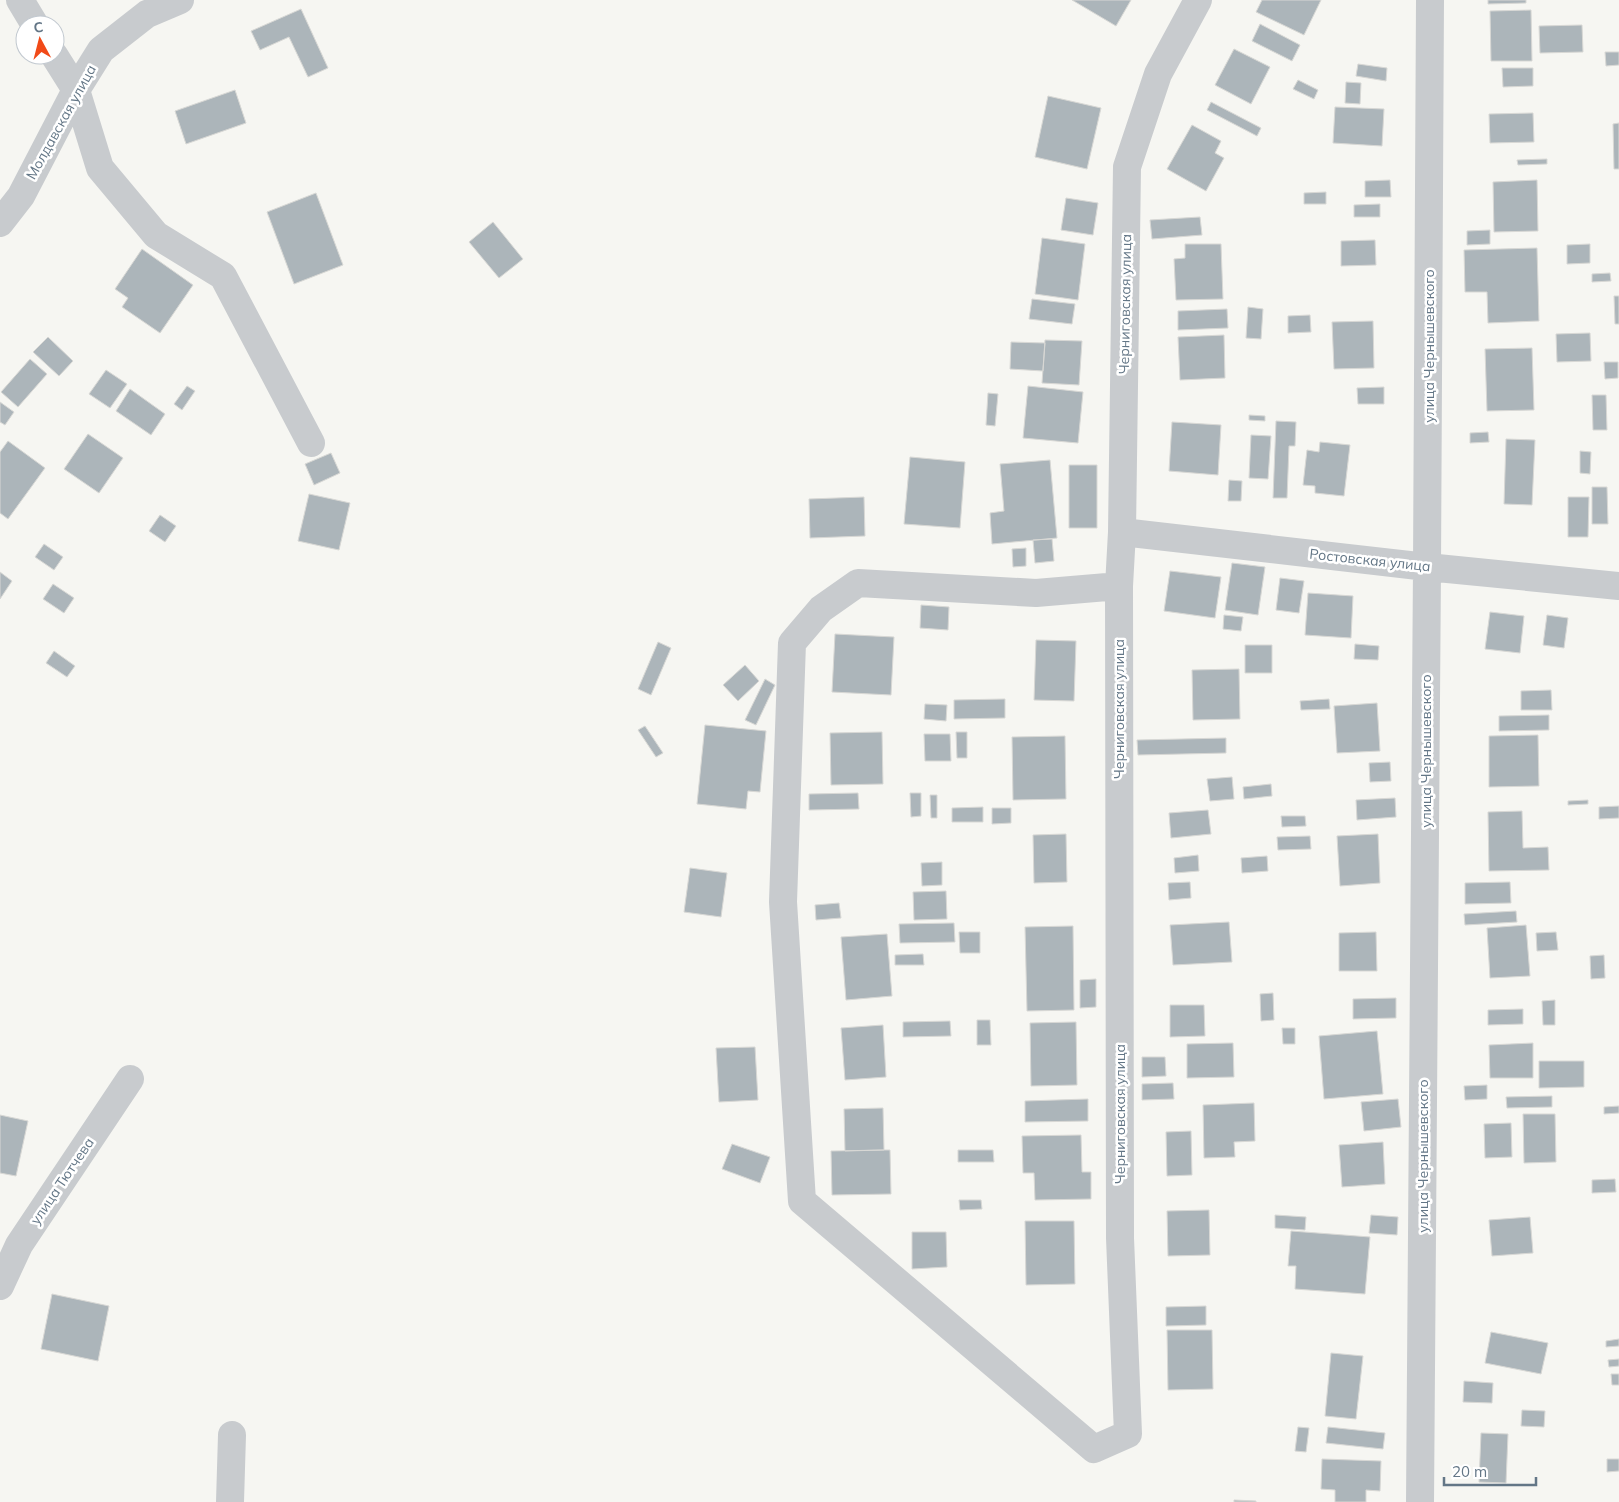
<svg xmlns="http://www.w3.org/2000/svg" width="1619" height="1502" font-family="Mulish,sans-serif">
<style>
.building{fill:#acb5ba;stroke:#d8d8d5}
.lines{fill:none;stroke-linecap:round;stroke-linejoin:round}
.minor{stroke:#c8cbce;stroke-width:28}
.labels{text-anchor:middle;stroke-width:5;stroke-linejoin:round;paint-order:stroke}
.street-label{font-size:14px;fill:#637686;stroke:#fff}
</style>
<rect width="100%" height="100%" fill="#f6f6f2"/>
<path class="building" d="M1072 0H1131L1116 26Z
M1262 0H1321L1304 35 1256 12Z
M1488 0H1526V3L1488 4Z
M301 9 328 68 308 77 289 37 260 50 251 31Z
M1531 10 1532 61H1491L1490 11Z
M1260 24 1300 45 1292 61 1252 41Z
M1582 25 1583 52 1540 53 1539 26Z
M1234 49 1270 67 1251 104 1215 85Z
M1605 52H1619V65L1606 66Z
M1358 64 1387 68 1386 81 1356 76Z
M1502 68H1533V86L1503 87Z
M1298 80 1318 90 1314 99 1293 89Z
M1346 82 1361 83 1360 104 1345 103Z
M235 90 246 123 186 144 175 111Z
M1048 96 1101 108 1087 169 1035 157Z
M1211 102 1261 128 1257 136 1207 110Z
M1335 107 1384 109 1382 146 1333 143Z
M1533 113 1534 142 1490 143 1489 114Z
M1619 123V169H1614L1613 124Z
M1192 125 1221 141 1215 153 1224 158 1206 191 1167 169Z
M1547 159V164L1518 165 1517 160Z
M1390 180 1391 197H1365V181Z
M1537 180 1538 231 1494 232 1493 182Z
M1326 192V204H1304V193Z
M316 193 343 265 294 284 267 212Z
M1066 198 1098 203 1093 235 1061 230Z
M1380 204V217H1354V205Z
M1200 217 1202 235 1152 239 1150 220Z
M493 222 523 259 499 278 469 242Z
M1490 230V244L1467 245V231Z
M1042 238 1085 244 1078 300 1035 294Z
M1375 240 1376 265 1341 266V241Z
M1185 244H1221L1223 299 1176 300 1174 259 1185 258Z
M1590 244V263L1567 264V245Z
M1537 248 1539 321 1488 323 1487 292H1465L1464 250Z
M142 249 193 285 160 333 122 307 128 298 115 289Z
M1610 273 1611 281 1592 282V274Z
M1614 296H1619V324H1615Z
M1032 299 1075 304 1072 324 1029 319Z
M1248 307 1263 309 1261 339 1246 338Z
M1227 309 1228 328 1178 330V311Z
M1310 315 1311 332 1288 333V316Z
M1373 321 1374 368 1334 369 1332 322Z
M1590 333 1591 361 1557 362 1556 334Z
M1224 335 1225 378 1180 380 1178 337Z
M48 337 73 361 59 376 33 352Z
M1045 340 1082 341 1079 385 1042 383Z
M1011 342 1045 343 1043 371 1010 369Z
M1532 348 1534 410 1487 411 1485 349Z
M30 359 47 374 18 407 1 392Z
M1604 362H1618V378L1605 379Z
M106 370 127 384 110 408 89 394Z
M187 386 195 391 182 410 174 404Z
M1028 386 1083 392 1078 443 1023 438Z
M1384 387V404H1358L1357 388Z
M130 389 165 414 151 435 116 411Z
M988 393 998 394 995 426 986 425Z
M1592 395H1606L1607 430H1593Z
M0 402 14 412 5 425 0 422Z
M1249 415 1265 416V421L1249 420Z
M1276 421 1296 422 1295 446H1289L1287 498H1273Z
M1172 422 1221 425 1218 475 1169 471Z
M1488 432 1489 442 1470 443V433Z
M88 434 123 458 99 493 64 469Z
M1251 435 1271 436 1268 479 1249 478Z
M1506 439 1535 440 1532 505 1504 504Z
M8 441 45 468 8 519 0 513V452Z
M1320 442 1350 445 1344 496 1315 493V486L1303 485 1307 450 1319 452Z
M1580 451 1591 452 1590 474 1580 473Z
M331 453 340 473 314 485 305 464Z
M910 457 965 462 960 528 904 524Z
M1050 460 1057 538 992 544 990 513 1004 511 1000 464Z
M1069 465H1097V528H1069Z
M1229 480 1242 481 1241 501H1228Z
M1592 487H1607L1608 524H1592Z
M309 494 350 503 339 550 298 541Z
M864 497 865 536 810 538 809 499Z
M1568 497H1589L1588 537H1568Z
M160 515 176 526 165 542 149 531Z
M1052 539 1054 561 1035 563 1033 540Z
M44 544 63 557 54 570 35 557Z
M1026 548V566L1013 567 1012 549Z
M1232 563 1265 567 1258 615 1225 610Z
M1170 571 1221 577 1215 618 1164 611Z
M0 572 12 581 0 599Z
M1280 578 1304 581 1299 613 1276 610Z
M53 584 74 598 64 613 43 599Z
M1308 593 1353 596 1351 638 1305 635Z
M921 605 949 607 948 630 920 628Z
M1490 612 1524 616 1520 653 1485 649Z
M1224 615 1243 617 1241 631 1223 629Z
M1547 615 1568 618 1564 648 1543 645Z
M835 634 894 637 891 695 832 692Z
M1036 640 1076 641 1074 701 1034 700Z
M658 642 671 648 651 695 638 689Z
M1355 644 1379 646 1378 660 1354 659Z
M1245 645H1272V673H1245Z
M54 651 75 666 67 677 46 663Z
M745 665 759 681 738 701 723 685Z
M1239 669 1240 719 1193 720 1192 670Z
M765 679 775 685 756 725 745 720Z
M1551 690 1552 710H1521V691Z
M1005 699V718L954 719V700Z
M1329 699 1330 709 1301 710 1300 701Z
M1377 703 1380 751 1337 753 1334 706Z
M925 704 947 705 946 721 924 719Z
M1549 715V730L1499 731V716Z
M705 725 766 731 760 792 748 791 746 809 697 804Z
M645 726 663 753 656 757 638 730Z
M882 732 883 784 831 785 830 733Z
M956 732H967V758H957Z
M924 734H950L951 761H925Z
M1538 735 1539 786 1489 787V736Z
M1065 736 1066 799 1013 800 1012 737Z
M1226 738V753L1138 755 1137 740Z
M1390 762 1391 781 1370 782 1369 763Z
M1232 777 1234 799 1210 801 1207 779Z
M1271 784 1272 796 1244 799 1243 787Z
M858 793 859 809 809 810V794Z
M910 793H921V816L911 817Z
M930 795H937V818H931Z
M1395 798 1396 817 1357 820 1356 800Z
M1588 800V804L1568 805V801Z
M1619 806V818L1599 819V807Z
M983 807V822H952V808Z
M992 808H1011V823L992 824Z
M1208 810 1211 834 1171 838 1169 813Z
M1522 811 1523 848 1548 847 1549 870 1489 871 1488 812Z
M1281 816H1305L1306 826 1282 827Z
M1066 834 1067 882 1034 883 1033 835Z
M1378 834 1380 883 1340 886 1337 836Z
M1310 836 1311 849 1278 850 1277 837Z
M1198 855 1199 871 1175 873 1174 858Z
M1267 856 1268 871 1242 873 1241 858Z
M942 862V885L922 886 921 863Z
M690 868 727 873 721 917 684 912Z
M1190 882 1191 898 1169 900 1168 883Z
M1510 882 1511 903 1465 904V883Z
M946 891 947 919 914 920 913 892Z
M839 903 841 918 816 920 815 905Z
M1516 911 1517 922 1465 925 1464 914Z
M1229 922 1232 962 1173 965 1170 925Z
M954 923 955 942 900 943 899 924Z
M1526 925 1530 976 1490 978 1487 928Z
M1073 926 1074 1010 1027 1011 1025 927Z
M959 932H980V953H960Z
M1376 932 1377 971H1339V933Z
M1556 932 1558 950 1537 951 1536 933Z
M887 934 892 996 846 1000 841 937Z
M923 954 924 965H895V955Z
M1604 955 1605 978 1591 979 1590 956Z
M1096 979V1007L1080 1008V980Z
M1273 993 1274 1020 1261 1021 1260 994Z
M1396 998V1018L1353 1019V999Z
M1555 1000V1025H1543L1542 1001Z
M1170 1005H1204L1205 1036 1170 1037Z
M1523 1009V1024L1488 1025V1010Z
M977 1020H990L991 1045H977Z
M950 1021 951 1036 903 1037V1022Z
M1076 1022 1077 1085 1031 1086 1030 1023Z
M883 1025 886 1077 845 1080 841 1028Z
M1282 1028H1295V1044H1283Z
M1377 1031 1383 1094 1324 1099 1319 1036Z
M1233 1043 1234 1077 1187 1078V1044Z
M1533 1043V1078H1490L1489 1045Z
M755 1047 758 1100 719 1102 716 1048Z
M1142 1057H1165L1166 1076 1142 1077Z
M1539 1061H1584V1087L1539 1088Z
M1173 1083 1174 1099 1142 1100V1084Z
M1487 1085V1099L1465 1100 1464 1086Z
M1552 1096V1107L1507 1108 1506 1097Z
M1088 1099V1121L1025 1122V1101Z
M1398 1099 1401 1127 1364 1131 1361 1102Z
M1254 1103 1255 1141 1234 1142 1235 1157 1204 1158 1203 1105Z
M1619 1106V1113L1604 1114V1107Z
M883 1108 884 1150 845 1151 844 1109Z
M1523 1114H1555L1556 1162 1524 1163Z
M0 1115 28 1121 16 1176 0 1173Z
M1511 1123 1512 1157 1485 1158 1484 1124Z
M1191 1131 1192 1175 1167 1176 1166 1132Z
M1081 1135 1082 1172H1091V1199L1035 1200 1034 1173H1023L1022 1136Z
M1383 1142 1385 1184 1342 1187 1339 1145Z
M732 1144 770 1157 760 1183 722 1169Z
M884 1150H890L891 1194 832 1195 831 1151Z
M958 1150H993L994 1162H958Z
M1615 1179 1616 1192 1592 1193V1180Z
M959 1200H981L982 1209 960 1210Z
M1209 1210 1210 1255 1168 1256 1167 1211Z
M1275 1215 1306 1217 1305 1230 1275 1228Z
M1371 1215 1398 1217 1397 1235 1369 1233Z
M1530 1217 1533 1253 1492 1256 1489 1220Z
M1025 1221H1074L1075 1284 1026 1285Z
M1291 1231 1370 1237 1365 1294 1295 1289 1296 1266H1288Z
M912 1232H946L947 1267 912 1269Z
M52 1294 109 1306 98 1361 41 1349Z
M1206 1306V1325L1166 1326V1307Z
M1167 1330H1212L1213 1389 1168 1390Z
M1491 1332 1548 1343 1541 1374 1485 1363Z
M1619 1339V1346L1606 1347V1341Z
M1331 1353 1363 1356 1356 1419 1325 1416Z
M1619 1359V1366L1609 1367 1608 1360Z
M1611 1374H1619V1385H1612Z
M1464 1381 1493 1383 1492 1403 1463 1402Z
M1522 1410 1545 1411 1544 1427 1521 1426Z
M1298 1427 1309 1428 1306 1452 1295 1451Z
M1328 1427 1385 1433 1383 1449 1326 1443Z
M1481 1433 1508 1434 1506 1483 1479 1482Z
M1322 1459 1381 1461 1380 1491 1366 1490V1502H1335V1490L1321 1489Z
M1607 1459H1619V1471L1607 1472Z
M1234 1500 1256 1501V1502H1234Z"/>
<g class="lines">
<path class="minor" d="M20 0 35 25
M54 55 76 90 100 168 156 235 223 276 311 443
M0 223 21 196 76 90 101 50 147 14 180 0
M1122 532 1427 567 1619 586
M1119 586 1036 593 858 583 821 609 792 643 783 902 802 1201 1094 1449 1128 1434 1120 1238 1119 586 1122 532 1127 167 1158 74 1198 0
M0 1286 19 1245 130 1079
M230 1502 232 1435
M1420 1502 1427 567 1430 0"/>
</g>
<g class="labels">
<g class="street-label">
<text transform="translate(61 122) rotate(-61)" y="5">Молдавская улица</text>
<text transform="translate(1125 304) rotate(-89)" y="5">Черниговская улица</text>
<text transform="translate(1429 346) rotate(-90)" y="5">улица Чернышевского</text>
<text transform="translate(1370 560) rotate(6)" y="5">Ростовская улица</text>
<text transform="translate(1119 709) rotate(-90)" y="5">Черниговская улица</text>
<text transform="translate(1426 751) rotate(-90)" y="5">улица Чернышевского</text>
<text transform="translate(1120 1114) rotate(-90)" y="5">Черниговская улица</text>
<text transform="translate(1423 1156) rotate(-90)" y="5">улица Чернышевского</text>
<text transform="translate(62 1181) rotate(-56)" y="5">улица Тютчева</text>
</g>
</g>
<g transform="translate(40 40) rotate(353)"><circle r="24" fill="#ffffff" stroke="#c1c8cf"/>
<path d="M0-4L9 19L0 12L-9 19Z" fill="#f14a18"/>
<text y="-8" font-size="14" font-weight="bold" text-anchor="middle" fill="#637686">С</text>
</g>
<path d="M1444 1477v8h92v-8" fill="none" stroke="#637686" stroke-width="2.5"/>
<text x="1452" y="1477" font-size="15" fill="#637686" stroke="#ffffff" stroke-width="4" paint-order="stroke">20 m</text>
</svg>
